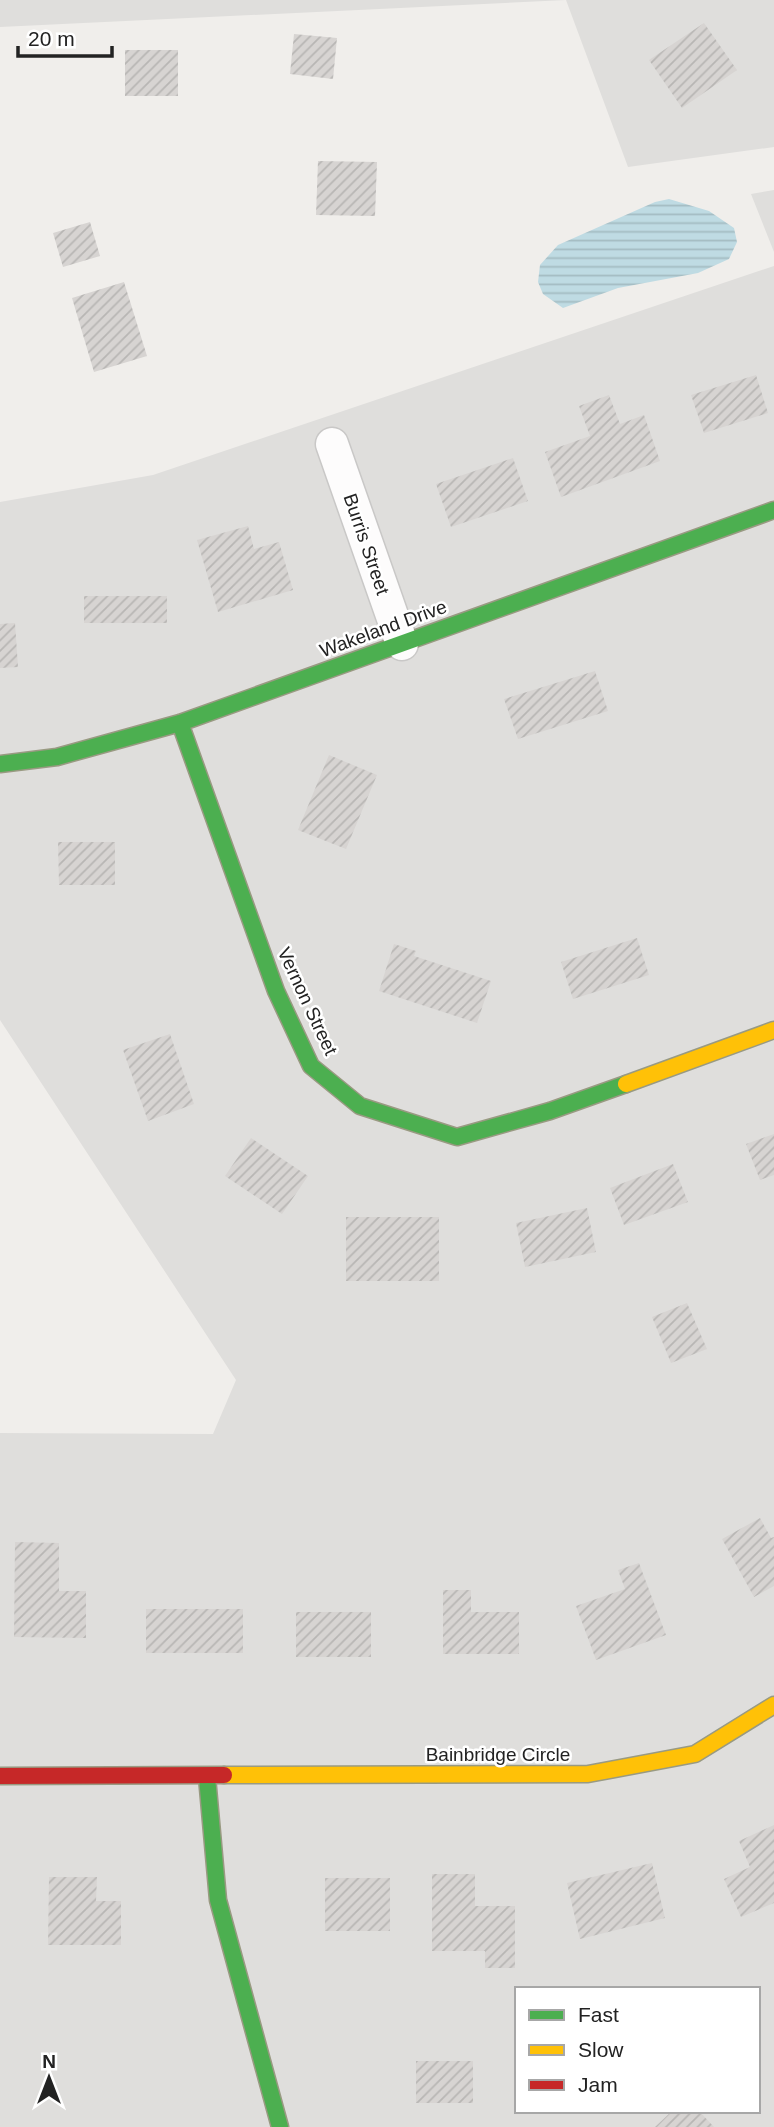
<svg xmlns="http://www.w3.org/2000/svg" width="774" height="2127" font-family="Arial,sans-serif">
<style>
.residential{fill:#dfdedc;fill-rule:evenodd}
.water{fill:url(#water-rules)}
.building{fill:url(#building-hatch)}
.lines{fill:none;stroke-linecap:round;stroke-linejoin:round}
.street-casing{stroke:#c9c8c7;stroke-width:35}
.fast-casing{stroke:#999a82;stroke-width:19}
.slow-casing{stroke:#999a82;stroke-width:19}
.jam-casing{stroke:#999a82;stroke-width:19}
.street{stroke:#fdfcfc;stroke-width:32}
.fast{stroke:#4caf50;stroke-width:16}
.slow{stroke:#ffc107;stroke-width:16}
.jam{stroke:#c62828;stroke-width:16}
.labels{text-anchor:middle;stroke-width:5;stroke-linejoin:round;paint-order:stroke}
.street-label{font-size:19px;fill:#222;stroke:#fff}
</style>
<defs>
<pattern id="water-rules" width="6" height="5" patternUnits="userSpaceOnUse" patternTransform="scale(1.75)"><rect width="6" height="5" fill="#bfdbe3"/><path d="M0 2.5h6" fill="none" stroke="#a4bcc2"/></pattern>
<pattern id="building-hatch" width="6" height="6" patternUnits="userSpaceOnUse" patternTransform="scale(1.75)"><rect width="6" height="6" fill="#d7d4d2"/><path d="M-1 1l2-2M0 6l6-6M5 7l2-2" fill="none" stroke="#b8b6b4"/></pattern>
</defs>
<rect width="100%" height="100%" fill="#f0eeeb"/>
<path class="residential" d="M0 0H774V147L628 167 566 0 0 27Z
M774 190V252L751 194Z
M774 266V2127H0V1433L213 1434 236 1380 0 1020V502L153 475ZM517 1989H758V2111H517Z"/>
<path class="water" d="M669 199 709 211 734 228 737 242 729 259 698 273 618 288 563 308 543 294 538 282 540 265 558 245 655 202Z"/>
<path class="building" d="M704 23 737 70 682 108 649 60Z
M294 34 337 38 333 79 290 74Z
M125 50H178V96H125Z
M318 161 377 162 375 216 316 215Z
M90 222 100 256 63 267 53 233Z
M124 282 147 356 94 372 72 298Z
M756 375 768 413 704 433 691 395Z
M609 395 620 424 644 415 660 461 561 497 545 452 590 436 579 406Z
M513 458 528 501 451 527 436 484Z
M248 526 254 549 279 542 293 590 218 612 197 540Z
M84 596H167V623H84Z
M15 623 18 667 0 668V624Z
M595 671 608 711 518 739 504 699Z
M329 755 377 775 346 849 298 830Z
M58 842H115V885H59Z
M637 938 649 975 573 999 561 962Z
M394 944 416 951 414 956 491 981 477 1023 379 991Z
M170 1034 194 1104 148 1121 123 1050Z
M774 1134V1175L760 1180 746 1144Z
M251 1138 308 1176 282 1214 225 1176Z
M673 1164 688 1202 624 1225 610 1188Z
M587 1208 596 1252 525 1267 516 1223Z
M346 1217H439V1281H346Z
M687 1303 707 1349 671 1363 652 1317Z
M760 1518 771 1538 774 1537V1586L754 1597 722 1539Z
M15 1542 59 1543V1591H86V1638L14 1637Z
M639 1563 666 1635 596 1660 576 1606 625 1589 618 1570Z
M443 1590H471V1612H519V1654H443Z
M146 1609H243V1653H146Z
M296 1612H371V1657H296Z
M774 1825V1903L741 1917 724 1879 750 1867 739 1841Z
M652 1863 665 1918 580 1939 567 1883Z
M432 1874H475V1906H515V1968H485V1951H432Z
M49 1877H97L96 1901H121V1945H48Z
M325 1878H390V1931H325Z
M416 2061H473V2103H416Z
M672 2111H699L714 2127H655Z"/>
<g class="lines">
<g class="street-casing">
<path id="street" d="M332 444 402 644"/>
</g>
<g class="fast-casing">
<path id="fast" d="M180 723 276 991 311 1066 360 1106 457 1137 550 1111 626 1084
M0 764 57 757 180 723 774 510
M207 1777 218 1900 280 2127"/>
</g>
<g class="slow-casing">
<path id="slow" d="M626 1084 774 1030
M224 1775 588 1774 695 1754 774 1705"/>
</g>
<g class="jam-casing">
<path id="jam" d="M0 1776 224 1775"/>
</g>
<use href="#street" class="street"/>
<use href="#fast" class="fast"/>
<use href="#slow" class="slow"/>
<use href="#jam" class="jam"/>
</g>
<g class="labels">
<g class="street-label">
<text transform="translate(367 544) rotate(71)" y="7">Burris Street</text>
<text transform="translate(383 628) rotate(-20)" y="7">Wakeland Drive</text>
<text transform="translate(308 1001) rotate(65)" y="7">Vernon Street</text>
<text x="498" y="1761">Bainbridge Circle</text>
</g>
</g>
<rect x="515" y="1987" width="245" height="126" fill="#ffffff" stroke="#a7a7a7" stroke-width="2"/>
<rect x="529" y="2010" width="35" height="10" fill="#4caf50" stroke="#a7a7a7" stroke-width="2"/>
<text x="578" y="2022" font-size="21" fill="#222222">Fast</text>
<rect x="529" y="2045" width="35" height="10" fill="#ffc107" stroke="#a7a7a7" stroke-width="2"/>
<text x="578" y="2057" font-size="21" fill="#222222">Slow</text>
<rect x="529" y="2080" width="35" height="10" fill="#c62828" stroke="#a7a7a7" stroke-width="2"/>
<text x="578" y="2092" font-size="21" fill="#222222">Jam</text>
<g transform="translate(49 2078)" stroke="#ffffff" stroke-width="5" paint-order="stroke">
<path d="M0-5L12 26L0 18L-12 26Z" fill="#222222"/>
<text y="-10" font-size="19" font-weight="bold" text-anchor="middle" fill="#222222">N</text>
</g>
<path d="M18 46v10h94v-10" fill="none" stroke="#222222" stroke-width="3.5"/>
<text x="28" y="46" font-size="21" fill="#222222" stroke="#ffffff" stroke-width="5" paint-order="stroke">20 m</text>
</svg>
